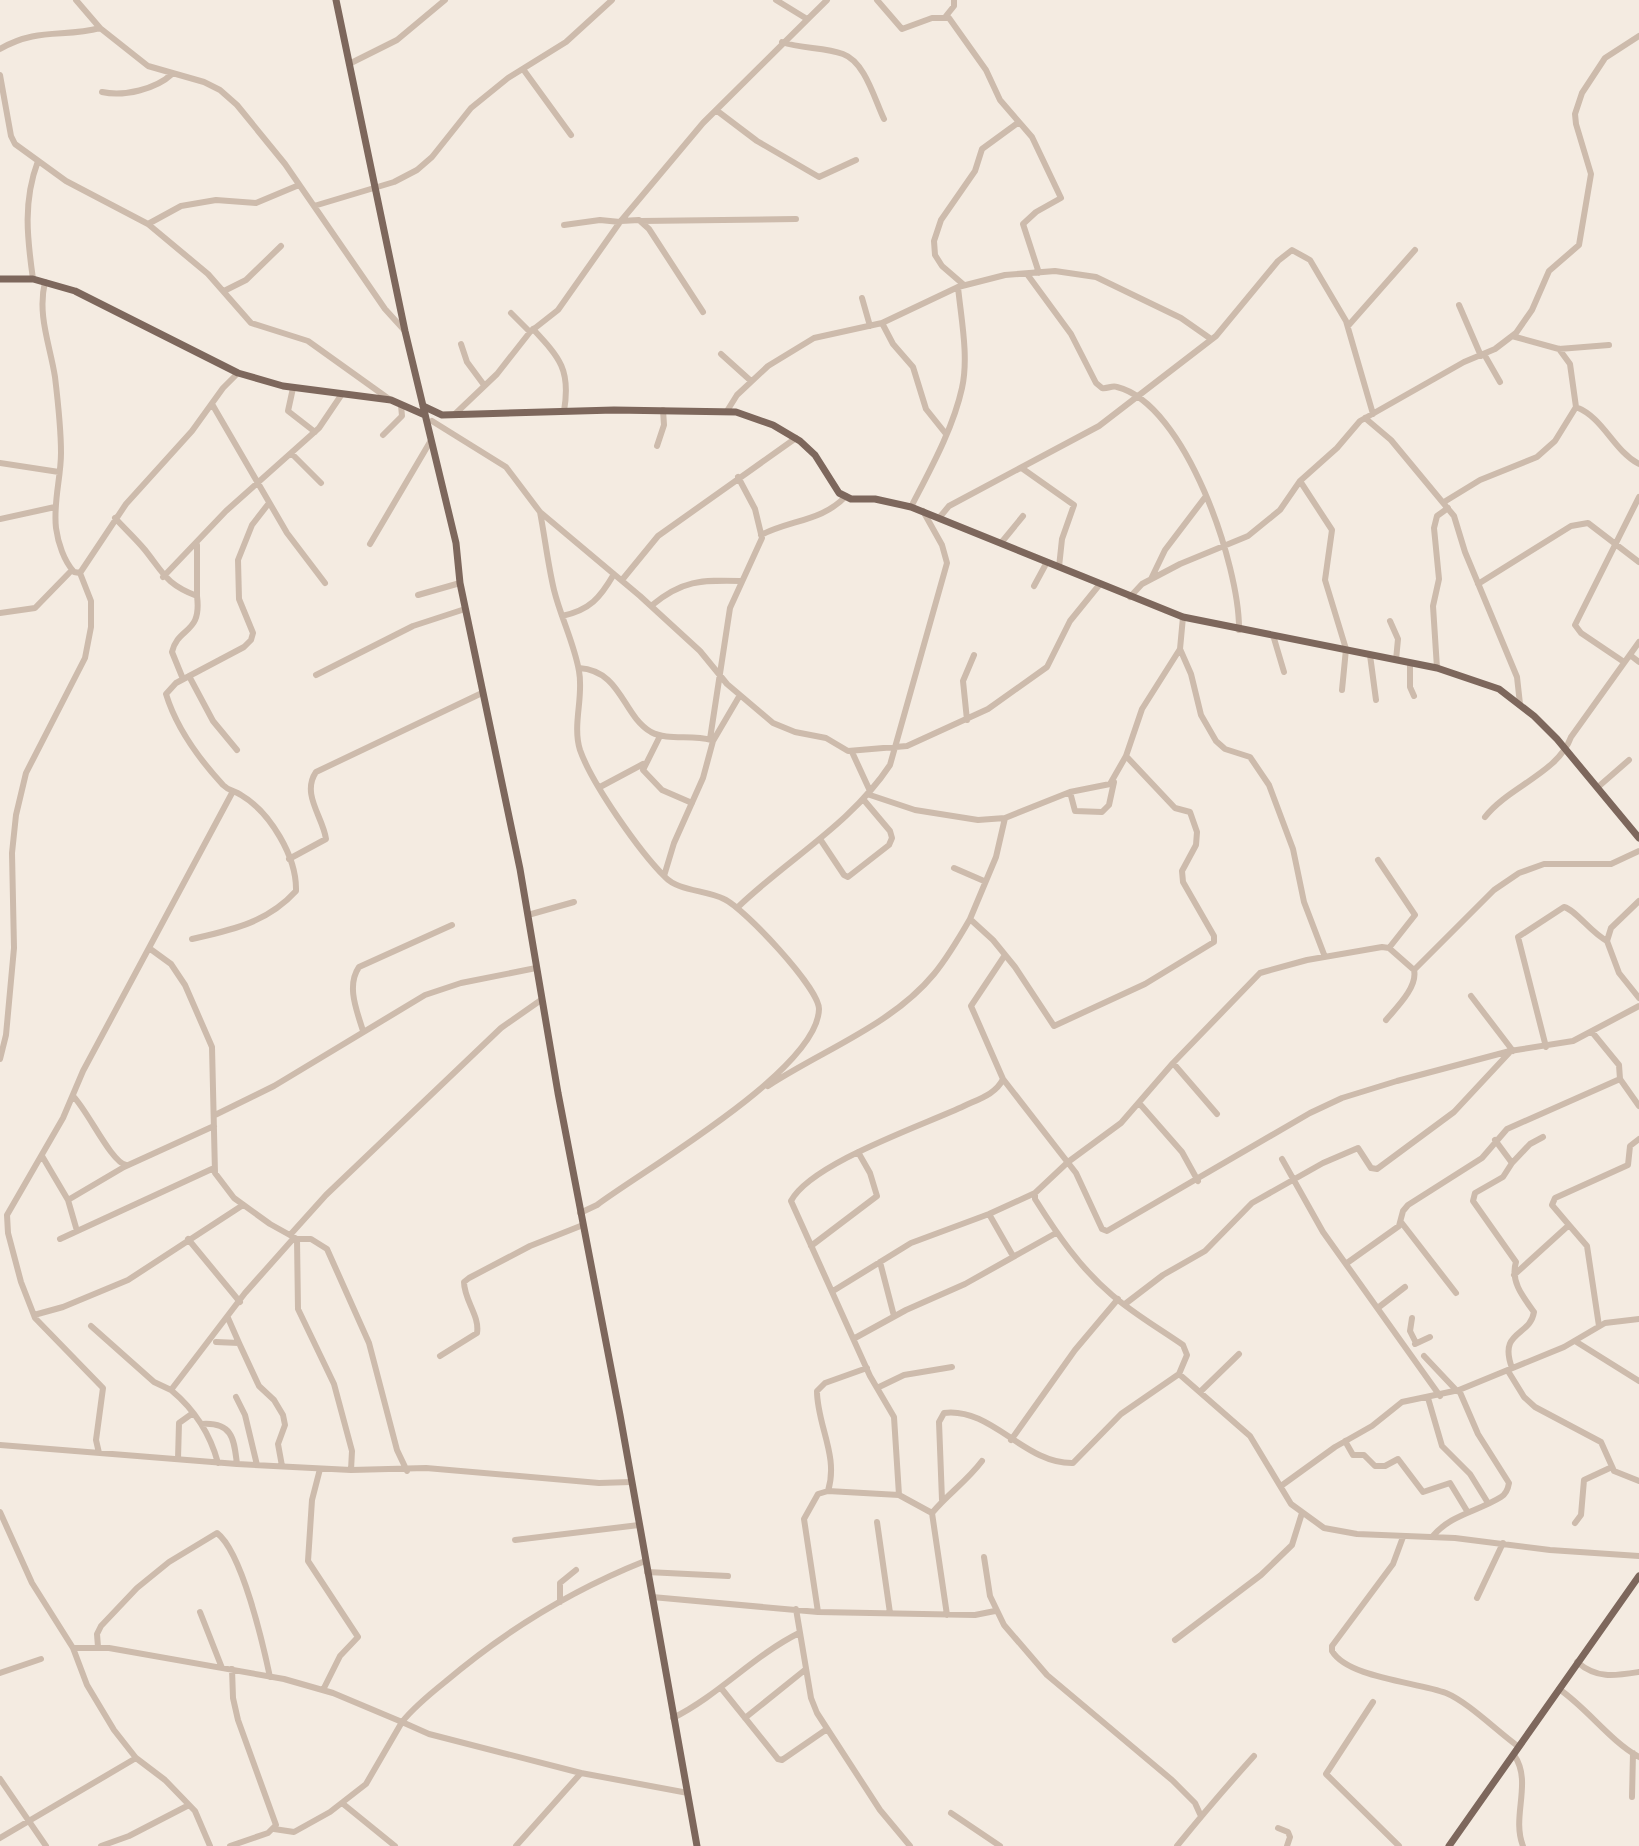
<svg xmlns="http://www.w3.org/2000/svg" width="1639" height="1846" font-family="Karla,sans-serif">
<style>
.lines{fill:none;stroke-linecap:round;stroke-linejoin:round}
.minor{stroke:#cdbbac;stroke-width:6}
.major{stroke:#7d675c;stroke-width:7}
</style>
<rect width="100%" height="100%" fill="#f4ebe1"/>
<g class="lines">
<path class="minor" d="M76 0 100 28
M776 0 807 19
M877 0 902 29 932 18H949L986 70 1000 100 1032 137 1061 198 1036 212 1023 224 1039 273
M946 16 954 6V0
M782 42C801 49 824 47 843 54 865 62 874 98 884 119
M0 49C38 27 64 38 100 28L148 66 204 82 220 90 237 105 285 164 385 309 405 331
M349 64 397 40 445 0
M523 69 571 135
M0 75 11 136 15 144 66 181 148 224 208 274 251 323 308 341 389 399
M102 92C124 97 156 89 172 74
M716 110 757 141 819 177 856 160
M314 206 394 182 417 170 432 157 471 108 508 78 566 42 612 0
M621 221 639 220 649 229 703 312
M641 221 796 219
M148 224 181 206 216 200 256 203 299 185
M564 225 600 220 620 222
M1027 274 1071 334 1096 383 1102 388C1108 389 1112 385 1117 387 1186 404 1240 567 1239 630
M33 279C27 237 23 201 38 161
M45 282C37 315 50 345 55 377 58 402 61 428 61 453 61 478 53 502 56 528 58 543 64 561 74 572L80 573 126 504 192 431 223 388 238 373
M964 285 942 266 935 255 934 241 941 220 975 171 982 149 1019 122
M224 291 246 280 281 246
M862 298 870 326
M1459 305 1481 356
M511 313 530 332
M882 323 893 344 913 367 926 409 946 434
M1348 326 1415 250
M533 329C560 358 571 370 564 411
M1512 336 1559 349 1609 345
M461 344 467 362 484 385
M1559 349 1570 364 1576 407C1604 418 1612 449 1639 464
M721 354 751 381
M1484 354 1500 382
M293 388 288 411 315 432
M212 404 287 533 325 583
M727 411 737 395 768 366 814 338 882 323 958 287 1005 275 1055 271 1096 277 1181 318 1211 339
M455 414 497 374 530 332 558 310 620 222 703 123 827 0
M1365 418 1391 440 1454 516 1465 552 1517 677 1520 704
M432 421 506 467 540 512 640 596 700 651 727 684 773 723 795 732 826 738 848 751 907 746 988 709 1047 667 1070 621 1100 584
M383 435 402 416 401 405
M657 446 664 425 663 410
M292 454 321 483
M0 463 59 472
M1023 469 1074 505 1062 539 1059 567
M1300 481 1332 530 1325 580 1346 649 1342 690
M1444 502 1480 480 1537 457 1555 441 1576 407
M911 507C930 470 953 429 962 388 969 357 961 318 958 287
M540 512C545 538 548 565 554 590 561 618 574 643 579 671 584 697 572 724 580 750 592 784 639 851 665 877 678 891 706 890 724 899 744 908 819 988 819 1009 818 1070 645 1169 597 1205L580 1213
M115 518C125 529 136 539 145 550 164 574 166 584 197 596 202 635 178 626 172 652L183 679
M939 518 949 506 1099 426 1216 336 1278 261 1292 250 1310 260 1346 321 1373 414
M0 519 55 507
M761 535C790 520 823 521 846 496
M1001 543 1023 516
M370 544 430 442
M197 545V596
M163 577 226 511 319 428 342 394
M1151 579 1165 550 1206 496
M622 580 658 536 796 438
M1478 584 1571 526 1588 523 1639 562
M1034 586 1047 562
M418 595 460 583
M1130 597 1142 584 1180 564 1248 536 1280 510 1300 481 1337 448 1360 421 1464 362 1495 349 1516 333 1532 310 1549 271 1579 245 1591 174 1576 124 1575 114 1582 93 1605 58 1639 36
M651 606C682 580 701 580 740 581
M0 613 35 608 72 570
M562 616C590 610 600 598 614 574
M1390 621 1398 639 1396 660
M1273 635 1284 672
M1180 649 1191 674 1201 715 1216 741 1225 749 1250 757 1269 785 1293 849 1304 902 1325 957
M1370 655 1376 700
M1630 655 1639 662
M1624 662 1581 633 1575 625 1639 497
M1410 663V687L1414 696
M579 668C622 671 622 715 651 732 668 741 692 734 711 740
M1437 668 1433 606 1439 579 1434 528 1437 516 1448 508
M316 675 413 626 465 609
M189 676 213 721 237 750
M967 720 963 681 974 655
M660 736 643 770 662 790 692 803
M710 739 730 608 762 538 755 509 738 477
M852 752 870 791
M600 787 643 764
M1598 787 1629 760
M1070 792 1075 811 1102 812 1109 805 1114 782
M867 794 915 810 978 820 1005 818 1070 792 1110 784 1126 756 1142 709 1180 649 1183 617
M1485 817C1508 787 1558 773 1571 737L1639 642
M1005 818 996 857 970 919 993 940 1015 967 1054 1026 1145 984 1214 942V936L1183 882 1182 871 1196 845 1197 832 1190 812 1175 808 1126 756
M820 839 844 875 848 877 889 845 892 838 890 831 863 799
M289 859 326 839C323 817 301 794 316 772L482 693
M1378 860 1415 915 1389 948
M954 868 984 881
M664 876 674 843 703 778 713 741 740 695
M1639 901 1611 928 1607 941 1619 973 1639 998
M738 907C788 859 851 824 890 765L947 563 942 545 923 511
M528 915 574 902
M192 939C231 930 267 923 296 891 297 857 270 812 241 795 234 790 230 792 223 785 200 760 176 727 166 694L176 683 244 647 251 640 253 633 239 599 238 560 252 525 269 503
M149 948 171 964 185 985 212 1047 215 1173 234 1198 270 1224 297 1239 298 1309 334 1384 352 1451 351 1470
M1471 996 1513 1051
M1386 1020C1396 1008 1418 987 1414 970L1494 890 1519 873 1544 864H1611L1639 851
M363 1031C357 1011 346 986 359 967L452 925
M1546 1047 1518 937 1564 907C1576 910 1590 932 1607 941
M0 1059 6 1035 14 948 12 853 16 815 26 773 85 658 91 627V601L80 573
M1173 1063 1217 1114
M1003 1079 1076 1173 1102 1229 1107 1231 1310 1113 1342 1098 1397 1081 1510 1051 1573 1041 1639 1006
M1620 1079 1639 1106
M768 1086C823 1050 892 1025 934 974 948 957 959 938 970 919
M73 1096C88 1111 111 1162 126 1165
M1139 1103 1182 1152 1198 1181
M215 1115 274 1086 425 995 461 983 536 968
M1495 1140 1512 1163 1503 1177 1475 1193 1473 1201 1516 1262C1510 1281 1523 1297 1534 1312 1530 1337 1498 1330 1512 1368
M42 1156 68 1200 124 1167 214 1126
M1282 1159 1323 1232 1440 1396
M1512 1163 1530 1144 1543 1137
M68 1200 77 1231
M989 1214 1013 1256
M1401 1222 1456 1293
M1569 1225 1587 1246 1599 1326
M290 1235 326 1195 501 1028 541 1000
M60 1239 214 1168
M188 1239 240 1302
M297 1239H311L327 1249 369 1343 397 1450 407 1471
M811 1246 877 1196 870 1173 858 1152
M880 1262 894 1316
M1347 1263 1399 1226 1403 1211 1408 1205 1482 1158 1507 1129 1620 1079 1619 1065 1592 1032
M1514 1275 1569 1225 1552 1205 1555 1198 1628 1165 1630 1146 1639 1139
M833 1291 911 1243 989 1214 1035 1193 1068 1162 1121 1123 1173 1063 1260 973 1307 960 1382 947 1389 948 1414 970
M1125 1304 1163 1275 1205 1251 1252 1203 1323 1163 1358 1148 1371 1168 1377 1169 1454 1112 1509 1053
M1379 1307 1405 1287
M34 1315 63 1307 128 1280 243 1205
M228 1318 239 1343
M1412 1318 1410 1331 1416 1343
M91 1326 154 1382 171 1390
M855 1338 906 1310 965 1284 1056 1233
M1575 1341 1639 1381
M216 1342 239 1343 259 1386 274 1400 283 1415 285 1425 278 1444 282 1466
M1415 1344 1430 1337
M440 1356 477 1333C480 1316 464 1300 464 1282L469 1278 530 1246 583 1225
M1424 1356 1457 1391
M1508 1371 1524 1397 1535 1407 1601 1442 1614 1471 1639 1481
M1179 1374 1250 1436 1291 1504 1324 1528 1357 1534 1455 1538 1550 1550 1639 1556
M877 1388 904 1375 952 1367
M1200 1392 1239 1354
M236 1397 245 1415 257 1465
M1428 1398 1442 1446 1470 1474 1488 1503
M202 1424C234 1422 234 1441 237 1464
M1011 1440 1075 1350 1118 1299
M1345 1441 1353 1455H1364L1375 1466H1385L1398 1459 1423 1492 1450 1483 1467 1511
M0 1445 237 1464 351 1470 426 1468 599 1483 631 1482
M99 1453 96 1440 103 1388 35 1318 21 1282 8 1233 7 1215 63 1118 83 1071 232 793
M178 1459 179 1423 193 1413
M218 1463C210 1433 195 1410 171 1390L245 1293 293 1239
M320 1469 312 1500 308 1561 358 1637 340 1656 323 1690
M1281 1486 1335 1447 1372 1426 1402 1402 1459 1390 1564 1347 1605 1323 1639 1319
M828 1491C839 1456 817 1425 817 1391L825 1383 867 1368
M899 1495 894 1417 870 1376 791 1201C811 1163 924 1125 964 1106 979 1099 996 1094 1003 1079L971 1006 1005 955
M942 1500 939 1422 944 1413C992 1407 1024 1464 1073 1463L1121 1414 1179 1374 1187 1355 1183 1345C1160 1329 1134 1314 1112 1295 1080 1268 1057 1234 1035 1199V1193
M0 1512 32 1583 73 1648 87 1685 114 1730 136 1758 165 1780 195 1811 210 1846
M877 1522 890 1613
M1575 1523 1581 1515 1584 1480 1612 1467
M1403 1537 1393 1564 1332 1646V1651C1348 1678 1417 1682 1446 1693 1468 1702 1498 1732 1519 1747
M1432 1537C1451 1514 1477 1512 1501 1497 1506 1494 1508 1489 1509 1483L1478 1434 1459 1390
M515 1540 639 1525
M984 1557 990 1596 1004 1625 1047 1675 1172 1780 1195 1803 1200 1814
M647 1572 728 1576
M652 1597 818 1612 975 1615 995 1611
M1477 1598 1503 1543
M560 1602V1583L576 1570
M796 1609 811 1698 817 1713 880 1810 910 1846
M200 1612 222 1668
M818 1612 804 1519 818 1494 828 1491 899 1495 932 1513
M947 1615 932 1513C948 1494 967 1481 982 1461
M1175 1640 1261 1575 1292 1545 1302 1513
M98 1647 97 1634 101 1626 137 1588 169 1562 217 1533C242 1552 263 1644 270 1677
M73 1648H109L284 1679 333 1693 402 1722C414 1707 430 1694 445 1682 505 1631 572 1590 645 1561
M1577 1662C1597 1679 1614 1676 1639 1672
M0 1673 41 1659
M721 1688 778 1759 782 1760 827 1729
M1559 1689C1588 1709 1609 1740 1639 1757
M1373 1702 1326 1774 1399 1846
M673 1718C719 1695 753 1656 799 1633
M745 1718 806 1669
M1514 1755C1533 1782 1511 1816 1523 1846
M0 1779 46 1846
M1632 1797 1633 1753
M342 1803 395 1846
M951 1813 1000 1846
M1278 1828 1288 1832 1290 1837 1287 1846
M274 1829 294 1832 330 1812 366 1784 402 1722 429 1734 581 1773
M0 1838 136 1758
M101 1846 129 1836 189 1805
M230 1846 268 1833 276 1825 238 1720 233 1698 232 1669
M516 1846 581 1773 688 1793
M1177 1846C1202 1815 1227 1786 1254 1756"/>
<path class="major" d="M336 0 405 331 456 543 460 583 520 869 558 1093 620 1415 697 1846
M0 279H33L75 291 238 373 283 386 391 400 425 415
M423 406 442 415 614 410 736 412 773 425 800 441 815 455 839 493 851 499H875L911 507 1183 617 1437 668 1499 689 1534 716 1557 739 1639 838
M1449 1846 1639 1576"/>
</g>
</svg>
